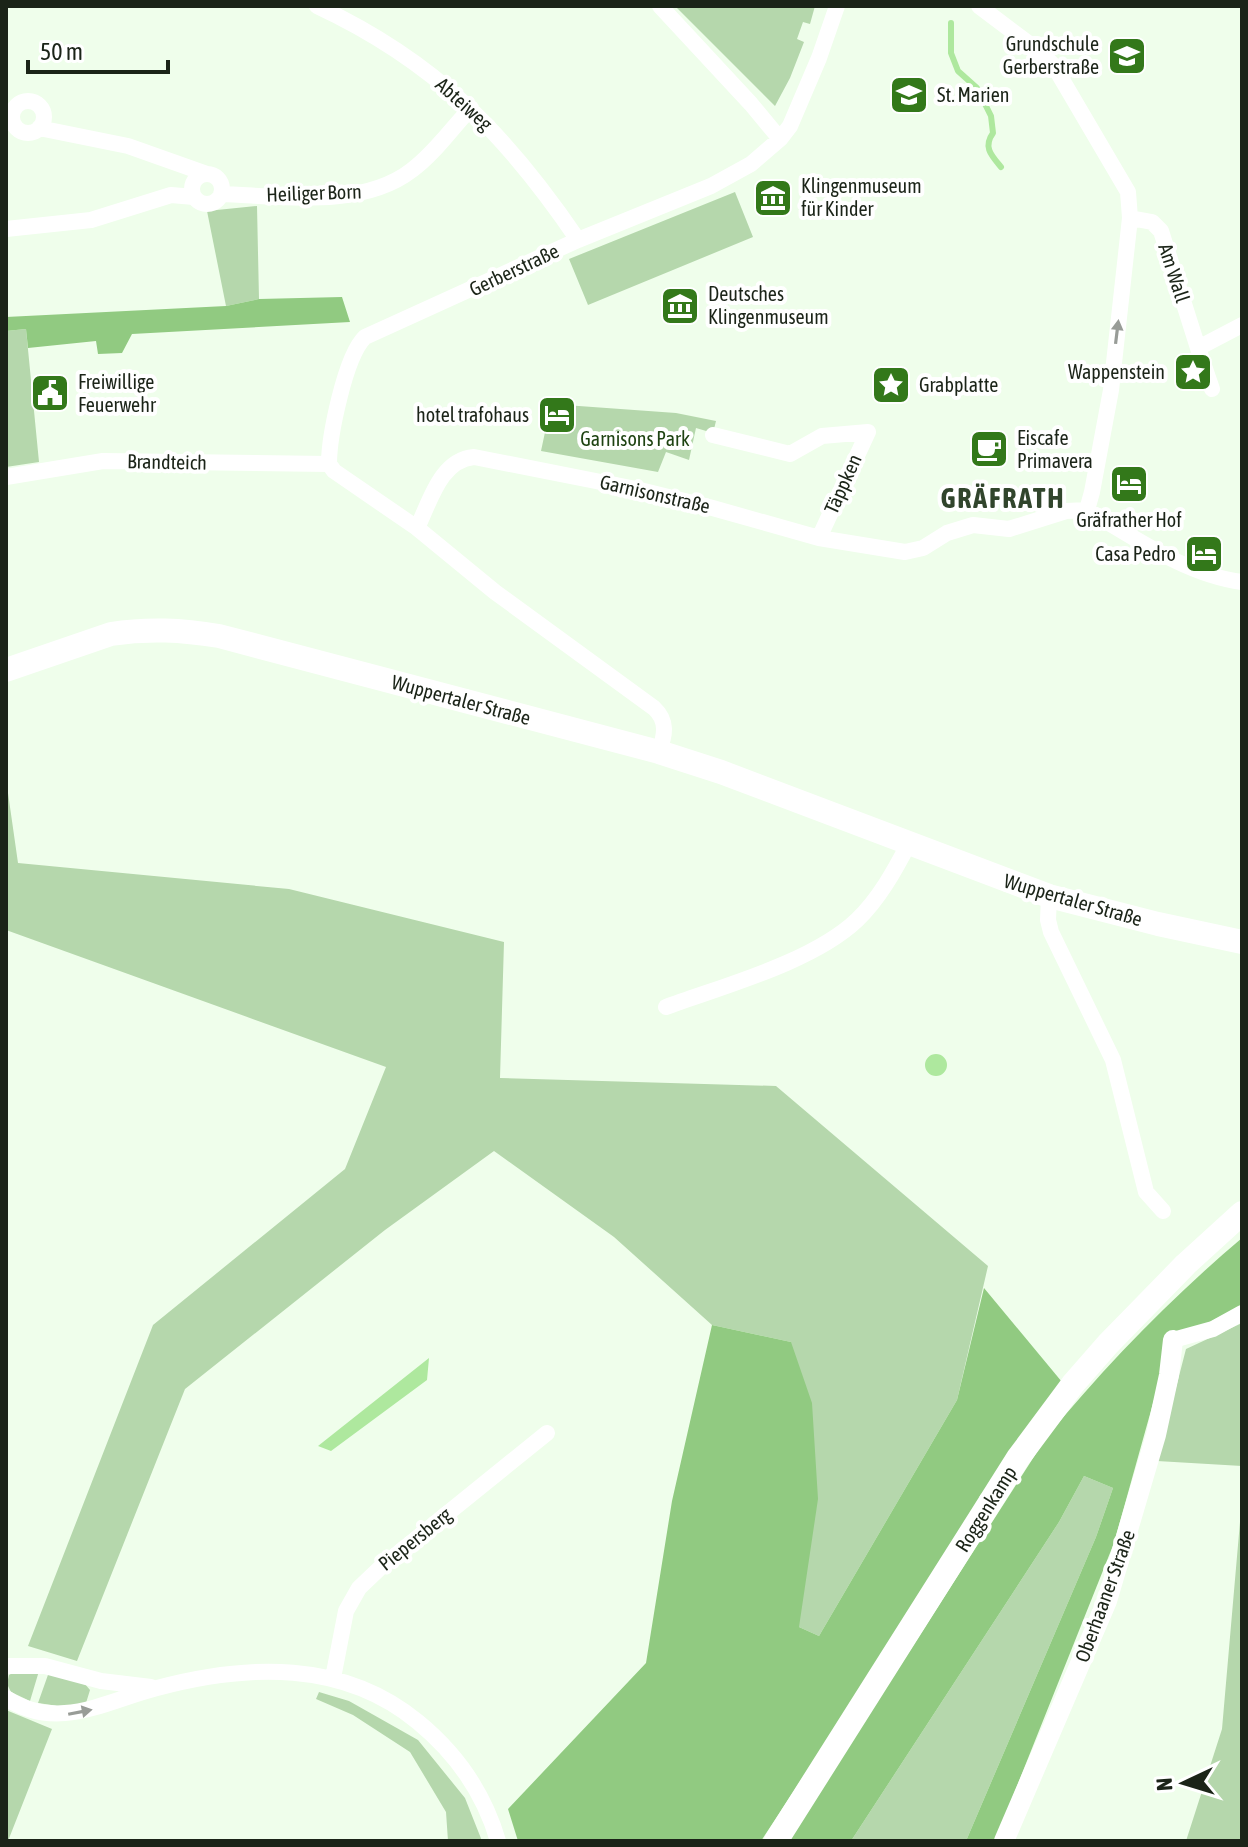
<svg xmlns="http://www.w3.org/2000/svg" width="1248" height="1847" font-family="'Asap Condensed',sans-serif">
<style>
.green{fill:#b5d7ac}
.forest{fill:#91ca81}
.water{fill:#aee89e}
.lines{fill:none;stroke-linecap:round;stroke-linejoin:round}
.stream{stroke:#aee89e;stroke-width:6}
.minor{stroke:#fff;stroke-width:16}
.tertiary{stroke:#fff;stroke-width:20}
.primary{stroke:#fff;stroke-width:24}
.oneway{fill:#989c97}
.labels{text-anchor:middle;stroke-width:8;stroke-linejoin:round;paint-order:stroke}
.poi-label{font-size:20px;fill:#1b2418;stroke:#fff;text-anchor:start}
.street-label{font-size:20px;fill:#1b2418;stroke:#fff}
.park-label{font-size:20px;fill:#1e4312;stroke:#fff}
.district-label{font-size:28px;font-weight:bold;letter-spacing:2px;fill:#31452c;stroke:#fff}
</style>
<rect width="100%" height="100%" fill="#effeeb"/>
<path class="green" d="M675 6H815L810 24 803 22 797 39 804 42 790 78 775 106Z
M735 192 753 237 588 305 569 259Z
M257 206 259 299 226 306 207 211Z
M26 329 39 462 6 467V331Z
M551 404 676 413 716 421 713 433 696 428 689 460 666 452 658 472 541 451Z
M6 779 18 863 289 889 504 942 500 1078 776 1086 988 1266 957 1400 819 1636 799 1627 791 1342 712 1325 614 1237 494 1151 385 1230 185 1389 77 1661 28 1646 153 1325 345 1169 386 1067 6 930Z
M1242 1323V1466L1157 1461 1186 1349Z
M1084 1476 1113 1488 1096 1537 966 1841H851L1059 1522Z
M1242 1499V1841H1186L1222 1729Z
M16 1671H39L30 1701 11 1692 7 1684 9 1675Z
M49 1672 85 1684 90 1690 86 1703 72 1708 38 1703Z
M319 1692 349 1701 418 1740 465 1798 482 1841H448L446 1812 410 1752 353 1715 316 1699Z
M6 1710 52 1729 8 1841H6Z"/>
<path class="forest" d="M342 297 350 322 132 334 122 353 98 354 96 341 28 348 26 329 6 331V317L226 306 259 299Z
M1242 1238V1305L1191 1332 1164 1364 1114 1543 995 1841H966L1096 1537 1113 1488 1084 1476 1059 1522 851 1841H788L1046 1438C1105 1366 1171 1298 1242 1238Z
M984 1288 1062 1382 761 1841H518L508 1809 646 1663 672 1501 712 1325 791 1342 812 1403 818 1499 799 1627 819 1636 957 1400Z"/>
<path class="water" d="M925 1065a11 11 0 1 1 22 0a11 11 0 1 1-22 0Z
M429 1358 427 1380 331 1451 318 1446Z"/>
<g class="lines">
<path class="stream" d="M951 23V53L958 71 977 88 991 116 993 133C983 147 991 155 1001 167"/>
<path class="minor" d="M317 6C435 61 506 134 578 240
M660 6 751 104 780 139
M979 6 1040 52 1054 66 1128 192 1130 218 1111 390 1092 492 1087 510
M12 117a16 16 0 1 1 32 0a16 16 0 1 1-32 0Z
M39 128 128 146 207 174
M192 189a15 15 0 1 1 30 0a15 15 0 1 1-30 0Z
M221 194C281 196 362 209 412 170 434 154 452 128 471 108
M1130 218 1152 222 1161 231 1198 348 1242 325
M6 229 91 220 171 195 194 197
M1198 348 1212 389
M713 435 790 454 822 436 868 432
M329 464C329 437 345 356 365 337L578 240 711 186 751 164 780 139 790 126 819 58 837 6
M329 464 334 471 417 528 495 592 654 708C668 721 665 735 659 752
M6 477 103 461 329 464
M1087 510C1134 537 1186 575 1242 582
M417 528C430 502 440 460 474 457L636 489 709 507 819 538 905 552 923 548 947 533 973 525 1009 529 1066 511 1087 510
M819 538 868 432
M1049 896 1048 920 1051 932 1113 1060 1146 1192 1163 1211
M666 1007C723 986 813 962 857 920 879 899 895 870 909 843
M1173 1340 1213 1329 1242 1313
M6 1666H45L101 1681 151 1687
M333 1678 346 1611 359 1588 380 1568 547 1433
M6 1698C57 1732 106 1701 157 1688 247 1664 343 1660 418 1722 457 1754 484 1793 498 1841"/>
<path class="tertiary" d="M1004 1841 1107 1601 1156 1435 1169 1375 1173 1340"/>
<path class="primary" d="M6 670 111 634C149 628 182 630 219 636L659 752 721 772 1049 896 1158 924 1242 942
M776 1841 1018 1458 1073 1384 1108 1344 1186 1264 1242 1213"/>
</g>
<defs><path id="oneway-solid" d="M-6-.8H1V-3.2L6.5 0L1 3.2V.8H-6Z" transform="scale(2)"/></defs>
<g class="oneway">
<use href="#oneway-solid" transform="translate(1117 332) rotate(-83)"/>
<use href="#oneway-solid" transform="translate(80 1712) rotate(-11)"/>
</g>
<defs>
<g id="school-square" transform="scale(2)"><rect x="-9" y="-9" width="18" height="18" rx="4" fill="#33781a" stroke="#fff"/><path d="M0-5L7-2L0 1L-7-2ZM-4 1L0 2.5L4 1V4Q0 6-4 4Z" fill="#fff"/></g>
<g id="museum-square" transform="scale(2)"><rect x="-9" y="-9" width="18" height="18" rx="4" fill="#33781a" stroke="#fff"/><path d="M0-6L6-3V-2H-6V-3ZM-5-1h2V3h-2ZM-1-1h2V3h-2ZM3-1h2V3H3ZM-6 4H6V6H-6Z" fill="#fff"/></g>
<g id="sight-square" transform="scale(2)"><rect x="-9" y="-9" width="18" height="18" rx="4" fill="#33781a" stroke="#fff"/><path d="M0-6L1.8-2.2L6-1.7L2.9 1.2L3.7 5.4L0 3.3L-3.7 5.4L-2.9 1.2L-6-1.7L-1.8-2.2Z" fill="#fff"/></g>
<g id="civic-square" transform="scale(2)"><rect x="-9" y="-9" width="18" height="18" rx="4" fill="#33781a" stroke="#fff"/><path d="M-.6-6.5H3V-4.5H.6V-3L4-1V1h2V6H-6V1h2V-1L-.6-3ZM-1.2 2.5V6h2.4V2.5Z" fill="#fff"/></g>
<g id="hotel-square" transform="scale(2)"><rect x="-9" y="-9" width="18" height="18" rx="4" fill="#33781a" stroke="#fff"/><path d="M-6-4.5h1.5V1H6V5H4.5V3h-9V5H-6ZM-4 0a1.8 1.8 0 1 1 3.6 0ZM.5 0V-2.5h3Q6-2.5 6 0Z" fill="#fff"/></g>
<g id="cafe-square" transform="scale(2)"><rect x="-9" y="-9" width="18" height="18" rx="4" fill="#33781a" stroke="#fff"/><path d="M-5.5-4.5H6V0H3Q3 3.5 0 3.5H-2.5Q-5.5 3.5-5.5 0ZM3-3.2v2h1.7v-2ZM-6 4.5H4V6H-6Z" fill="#fff"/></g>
</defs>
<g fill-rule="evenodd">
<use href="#school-square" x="1127" y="56"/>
<use href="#school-square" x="909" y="95"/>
<use href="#museum-square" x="773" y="198"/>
<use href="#museum-square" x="680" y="306"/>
<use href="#sight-square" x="1193" y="372"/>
<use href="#sight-square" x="891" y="385"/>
<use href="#civic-square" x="50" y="393"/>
<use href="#hotel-square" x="557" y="415"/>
<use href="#cafe-square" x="989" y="449"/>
<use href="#hotel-square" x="1129" y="484"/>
<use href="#hotel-square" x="1204" y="554"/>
</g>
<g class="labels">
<g class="poi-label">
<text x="1099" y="51" text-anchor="end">Grundschule<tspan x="1099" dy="23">Gerberstraße</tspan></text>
<text x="937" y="102">St. Marien</text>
<text x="801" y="193">Klingenmuseum<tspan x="801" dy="23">für Kinder</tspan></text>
<text x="708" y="301">Deutsches<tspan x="708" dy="23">Klingenmuseum</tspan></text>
<text x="1165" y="379" text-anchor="end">Wappenstein</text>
<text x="78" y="389">Freiwillige<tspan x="78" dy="23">Feuerwehr</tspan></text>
<text x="919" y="392">Grabplatte</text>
<text x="529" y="422" text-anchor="end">hotel trafohaus</text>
<text x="1017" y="445">Eiscafe<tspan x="1017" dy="23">Primavera</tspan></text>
<text x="1129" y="527" text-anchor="middle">Gräfrather Hof</text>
<text x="1176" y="561" text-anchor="end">Casa Pedro</text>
</g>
<g class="street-label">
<text transform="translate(464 104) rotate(42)" y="7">Abteiweg</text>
<text transform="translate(314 193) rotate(-2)" y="7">Heiliger Born</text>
<text transform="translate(514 270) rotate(-25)" y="7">Gerberstraße</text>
<text transform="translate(1174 273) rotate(72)" y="7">Am Wall</text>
<text transform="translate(167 462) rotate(1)" y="7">Brandteich</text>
<text transform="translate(843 484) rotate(-66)" y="7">Täppken</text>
<text transform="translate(655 494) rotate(13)" y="7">Garnisonstraße</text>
<text transform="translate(461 700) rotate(15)" y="7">Wuppertaler Straße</text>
<text transform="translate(1073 900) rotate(16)" y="7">Wuppertaler Straße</text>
<text transform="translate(986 1509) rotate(-58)" y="7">Roggenkamp</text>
<text transform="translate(415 1539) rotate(-39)" y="7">Piepersberg</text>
<text transform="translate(1105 1596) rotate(-70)" y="7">Oberhaaner Straße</text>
</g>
<g class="park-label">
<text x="635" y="446">Garnisons Park</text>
</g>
<g class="district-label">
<text x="1003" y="508">GRÄFRATH</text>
</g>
</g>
<rect width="1248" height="1847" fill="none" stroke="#1b2418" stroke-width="16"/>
<g transform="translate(1184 1783) rotate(266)" stroke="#ffffff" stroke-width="6" paint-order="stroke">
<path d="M0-6L14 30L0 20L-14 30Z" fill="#1b2418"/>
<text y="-12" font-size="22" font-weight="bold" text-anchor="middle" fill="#1b2418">N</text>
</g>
<path d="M28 60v12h140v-12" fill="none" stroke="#1b2418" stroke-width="4"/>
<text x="40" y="60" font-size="24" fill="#1b2418" stroke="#ffffff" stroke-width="6" paint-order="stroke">50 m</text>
</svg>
